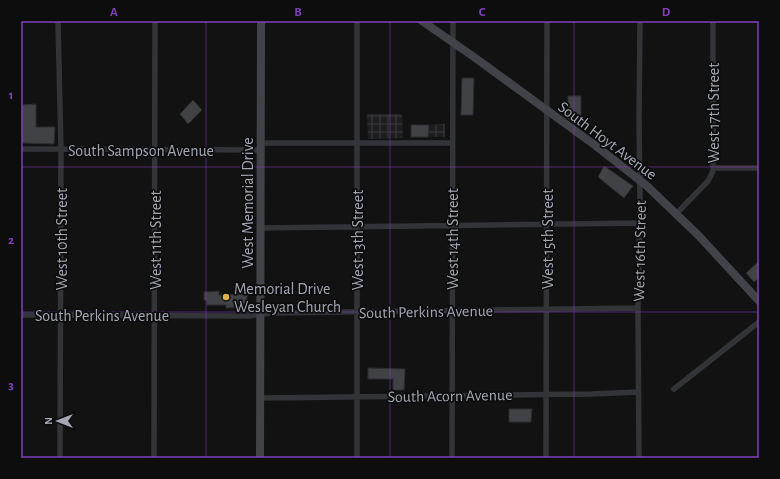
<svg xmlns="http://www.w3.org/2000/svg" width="780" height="479" font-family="'Alegreya Sans',sans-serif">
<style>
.industrial{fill:url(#industrial-grid)}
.building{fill:#414246;stroke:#2c2c2f}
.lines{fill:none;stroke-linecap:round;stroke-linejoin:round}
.street{stroke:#333438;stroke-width:5.5}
.secondary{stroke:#424348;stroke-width:8}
.grid{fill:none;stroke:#813fbd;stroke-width:1;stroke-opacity:0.55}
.poi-dot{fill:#e0b13d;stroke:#0d0d0e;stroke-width:1.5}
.labels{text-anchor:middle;stroke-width:3.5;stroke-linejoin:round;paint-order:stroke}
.street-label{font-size:16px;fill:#a5a8b3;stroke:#0d0d0e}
.poi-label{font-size:16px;fill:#a5a8b3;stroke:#0d0d0e;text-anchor:start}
.neatline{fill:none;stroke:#813fbd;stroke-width:1.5}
.grid-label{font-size:13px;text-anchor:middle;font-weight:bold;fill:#813fbd}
</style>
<defs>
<pattern id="industrial-grid" width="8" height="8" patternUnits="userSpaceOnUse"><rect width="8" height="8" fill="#1e1e20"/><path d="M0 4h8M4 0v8" fill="none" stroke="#3c3c3e"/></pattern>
</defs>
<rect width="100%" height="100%" fill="#121213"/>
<path class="industrial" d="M367 114H402L403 138 368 139Z
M445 124V137H428L429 125Z"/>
<path class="building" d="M462 78H474L473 115H461Z
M568 96H581V127L568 119Z
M193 100 202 110 188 124 180 114Z
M36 104V127H55L54 144 21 143V105Z
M411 125H429L428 137H411Z
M604 166 633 186 624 198 598 177Z
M759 261V278L754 282 746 273Z
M219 291V295L247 294V307L226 308V305H207L206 300H204V292Z
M368 368 405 369 404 390H393V379H368Z
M509 409H532L531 422H509Z"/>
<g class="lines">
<path class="street" d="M58 21 61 149 60 458
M261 143H452
M21 149 261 150
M713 168H759
M676 214 708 181 713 171V21
M261 228 640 223
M21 315 249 316 272 313 638 308
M674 389 759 322
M261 398 592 394 638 392
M154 458 155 21
M357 458V21
M452 458 453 21
M546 458 547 21
M639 458 638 308 640 201 639 118 640 21"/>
<path class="secondary" d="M422 21 474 57 596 146 647 186 699 236 759 301
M260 458 261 21"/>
</g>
<path class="grid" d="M206 21V458M390 21V458M574 21V458M21 167H759M21 312H759"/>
<circle class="poi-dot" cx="226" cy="297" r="4"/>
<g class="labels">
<g class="street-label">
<text transform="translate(713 113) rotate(-90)" y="6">West 17th Street</text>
<text transform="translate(608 140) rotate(37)" y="6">South Hoyt Avenue</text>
<text x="141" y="156">South Sampson Avenue</text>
<text transform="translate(247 203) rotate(-90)" y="6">West Memorial Drive</text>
<text transform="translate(61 239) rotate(-90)" y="6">West 10th Street</text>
<text transform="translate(452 239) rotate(-90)" y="6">West 14th Street</text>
<text transform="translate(547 239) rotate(-90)" y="6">West 15th Street</text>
<text transform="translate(155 240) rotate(-90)" y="6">West 11th Street</text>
<text transform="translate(357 240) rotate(-90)" y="6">West 13th Street</text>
<text transform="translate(639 251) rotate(-89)" y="6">West 16th Street</text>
<text transform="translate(426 311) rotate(-1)" y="6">South Perkins Avenue</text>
<text x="102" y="321">South Perkins Avenue</text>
<text transform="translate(450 395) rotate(-1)" y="6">South Acorn Avenue</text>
</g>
<g class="poi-label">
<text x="234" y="294">Memorial Drive<tspan x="234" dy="18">Wesleyan Church</tspan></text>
</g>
</g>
<rect width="780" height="479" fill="none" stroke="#0d0d0e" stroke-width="44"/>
<g transform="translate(58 421) rotate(270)" stroke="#0d0d0e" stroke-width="3" paint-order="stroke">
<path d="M0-3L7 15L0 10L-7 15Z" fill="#a5a8b3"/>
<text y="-6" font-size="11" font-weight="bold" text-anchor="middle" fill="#a5a8b3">N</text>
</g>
<rect x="22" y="22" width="736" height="435" class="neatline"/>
<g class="grid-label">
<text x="114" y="16">A</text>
<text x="298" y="16">B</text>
<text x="482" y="16">C</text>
<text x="666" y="16">D</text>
<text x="11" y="99">1</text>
<text x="11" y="244">2</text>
<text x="11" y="389">3</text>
</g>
</svg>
